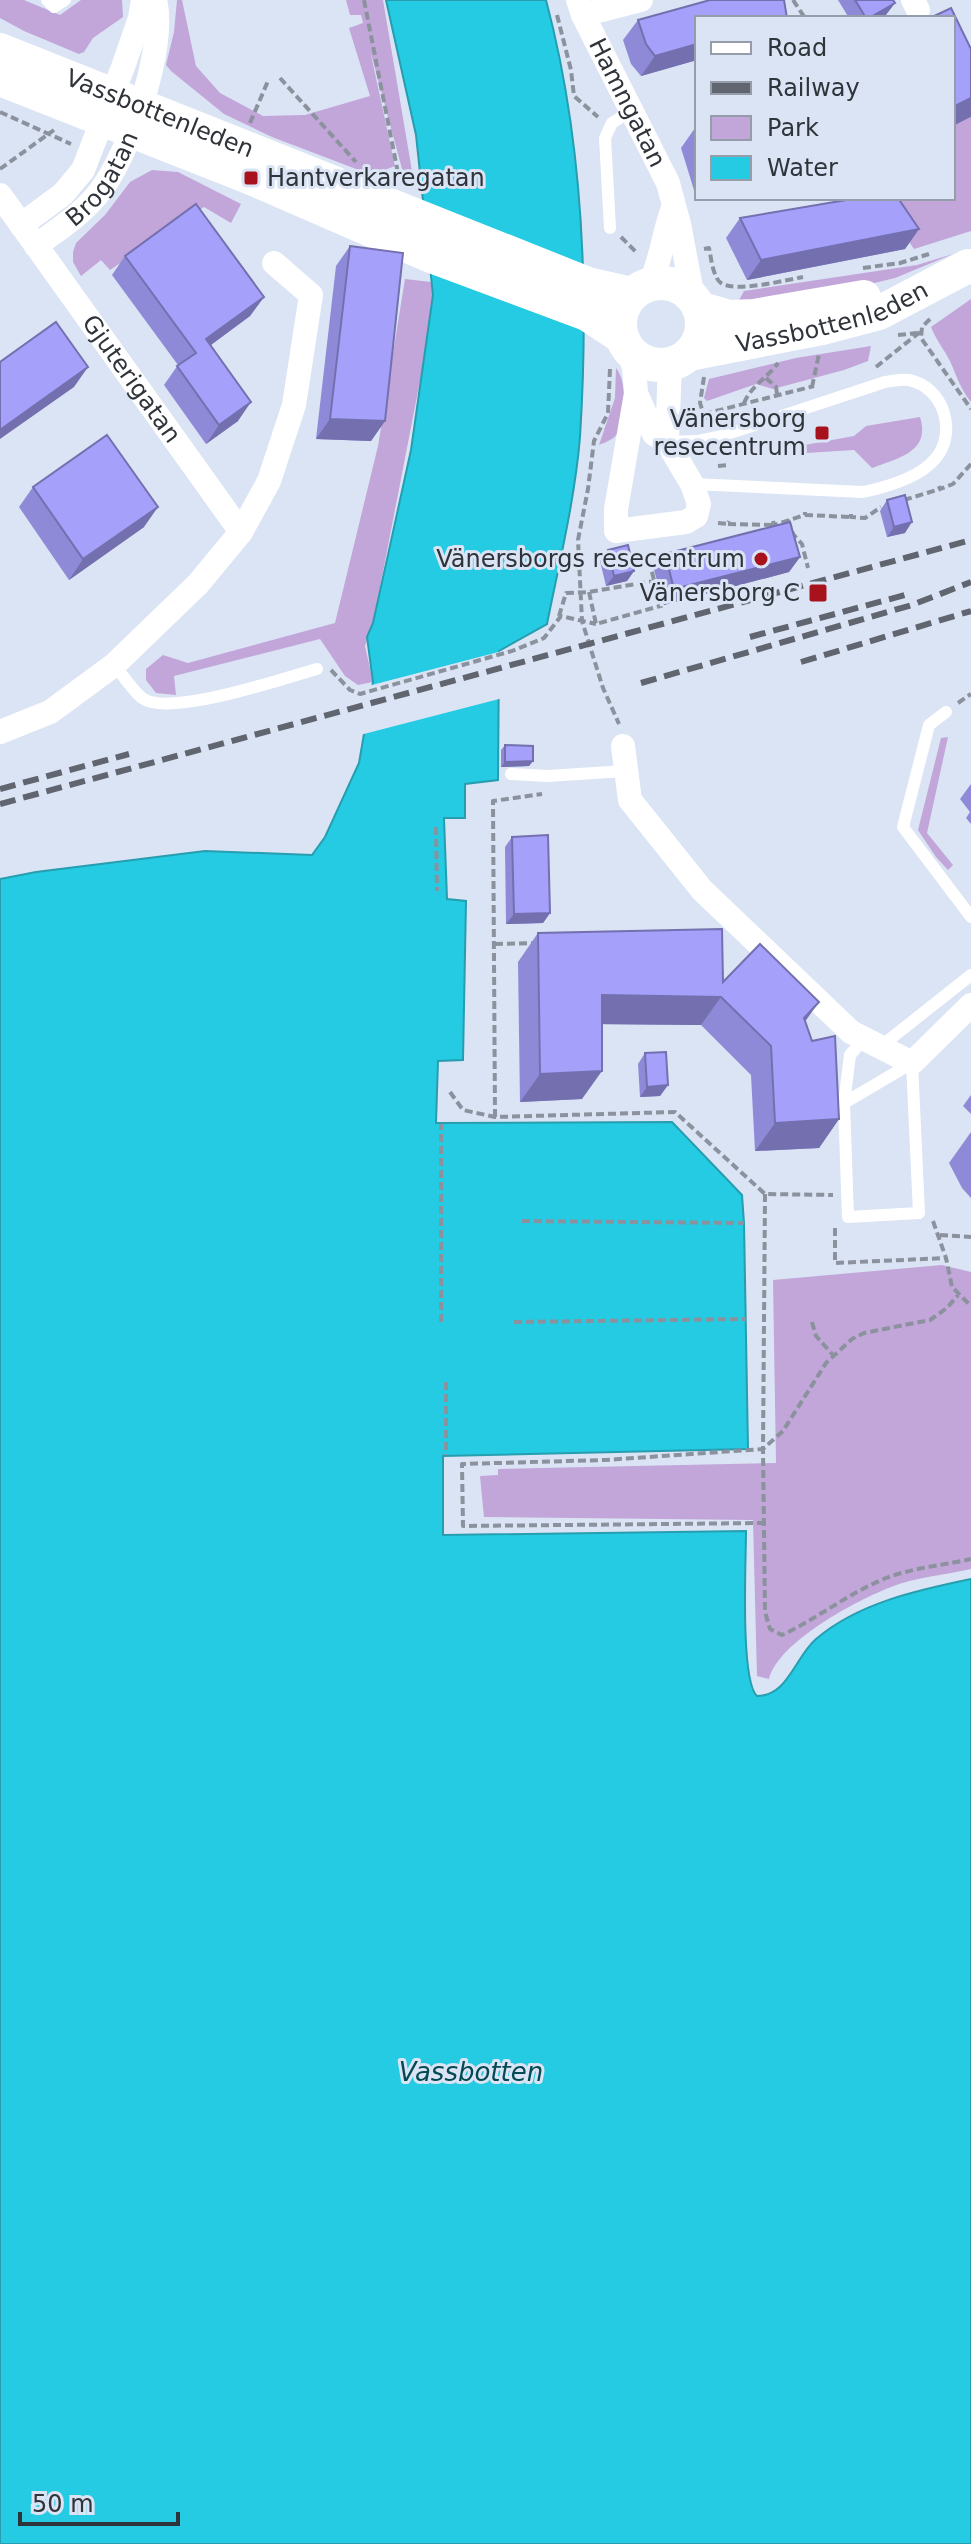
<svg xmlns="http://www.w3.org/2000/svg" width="971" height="2544" font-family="'DejaVu Sans',sans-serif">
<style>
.green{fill:#c2a5d9}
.water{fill:#24cbe2;stroke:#279db0;stroke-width:2}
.pier{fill:#dae4f4}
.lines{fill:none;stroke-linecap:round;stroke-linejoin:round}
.path{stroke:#8b929e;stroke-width:4;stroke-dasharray:8 4;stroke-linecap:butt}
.lane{stroke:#fff;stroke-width:12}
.street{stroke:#fff;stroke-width:24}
.secondary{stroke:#fff;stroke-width:34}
.rail{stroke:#60656f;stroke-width:6;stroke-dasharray:16 8;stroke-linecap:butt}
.wall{fill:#8e8ad7}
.shaded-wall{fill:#7470af}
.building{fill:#a5a0fa;stroke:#7470af;stroke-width:2}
.poi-dot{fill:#a8121d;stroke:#dae4f4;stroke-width:3}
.labels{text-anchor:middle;stroke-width:6;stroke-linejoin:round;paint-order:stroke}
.street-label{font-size:24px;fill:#2f333a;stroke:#dae4f4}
.poi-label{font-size:24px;fill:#2f333a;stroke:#dae4f4;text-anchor:end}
.water-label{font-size:26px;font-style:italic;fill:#034a53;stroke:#dae4f4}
</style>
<rect width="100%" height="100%" fill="#dae4f4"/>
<path class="green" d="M0 0H24L60 15 81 0H122L123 17 93 38 84 52 79 54 24 31 0 18Z
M177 0H182L196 66 220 93 263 116 305 115 370 96 349 28 363 23 361 15H350L346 0H383L413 177 405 180 370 50 395 166 372 175 272 137 224 114 171 71 166 65 174 32Z
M971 117V231L914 249 885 207 853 203 851 198H953V126Z
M152 170 178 172 241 204 231 223 204 207 110 270 101 260 81 276 73 262V252L76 243 105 215 130 182Z
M953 254 895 278 804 300 737 304 744 291 917 265Z
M405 279 439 283 373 623 365 646 373 682 358 685 345 676 320 639 174 676 176 695 156 693 146 680V669L163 655 188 663 335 623 378 446Z
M971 299V402C960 388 957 377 950 361 944 349 936 340 931 327Z
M871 346 868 361 844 370 773 389 756 384 707 401 704 398 709 379 796 358Z
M616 368C627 382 626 413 619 430 616 439 606 442 599 445L615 398Z
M920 417C931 452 898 458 872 468L854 450 806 453 805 445 854 436 866 426Z
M948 737 927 833 953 865 948 870 936 857 918 830 941 738Z
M942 1265 971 1272V1569C945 1575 916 1577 891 1587 857 1600 778 1642 769 1679L757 1676 753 1520 484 1517 480 1476 498 1475V1469L776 1463 773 1280Z"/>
<path class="water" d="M386 0H546C583 139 589 294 580 437 575 499 559 564 547 624L499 651 498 780 465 784V818H444L447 899 466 901 463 1060 438 1061 436 1123 672 1122 742 1195 744 1223 748 1449 443 1456V1535L746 1531C746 1560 740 1681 757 1696 788 1696 795 1657 816 1639 858 1603 918 1590 971 1579V2544H0V879L36 872 205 851 312 855 325 837 359 763 373 682 367 637 373 623 411 450 433 295 416 135Z"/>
<path class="pier" d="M510 649 503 653V698L360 735 368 686Z"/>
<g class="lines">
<path class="path" d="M364 0 397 168 396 178
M793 0 805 18
M557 15 571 70 574 96 598 117
M280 78 356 162
M0 112 71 144
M250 123 268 81
M0 169 54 130
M621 237 638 254
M704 249 709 248C711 257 713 278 721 283 735 293 786 280 803 277
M863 268 900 263 929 254
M930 319 922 327 921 338 971 409
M898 335 917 333
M876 367 920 332
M610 369 608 413 594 441 588 489 578 540 582 621 603 688 619 724
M704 377 700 403 706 422
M766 378 776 387 777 394
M812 387 819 354
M744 403C751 386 767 378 778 363
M704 414 814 386
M718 466 729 465
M939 486 940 489 953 484 971 464
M904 500 940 489
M851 514V517L865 518 881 507
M805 515 851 517
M788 520 793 534 802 544 808 568
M773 521 774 525 805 515V512
M718 523 728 524 729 521
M728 524 774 525
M659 566 651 568 661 608
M589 592 596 624 660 606
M559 616 566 593 589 592 654 581
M331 670 350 690 360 694 512 651 544 638 561 616 596 624
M958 703 971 694
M436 827 437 891
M495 944 537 943
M450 1092 463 1110 495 1117 675 1112 765 1194 833 1195
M495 1117 493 801 542 794
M765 1194 763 1449 765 1612 770 1629 782 1635C818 1618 849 1593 886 1578 912 1568 944 1565 971 1559
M522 1221 744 1223
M933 1221 946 1258 952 1287 971 1306
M835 1228V1263L946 1258
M940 1235 971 1237
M441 1322V1124
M514 1322 746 1319
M812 1322 816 1336 833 1355
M446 1382V1455
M765 1523 463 1526 462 1464 605 1460 763 1449 783 1431 826 1363 852 1339 864 1333 930 1320 947 1308 958 1295"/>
<path class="lane" d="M47 0 54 7 65 0
M610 228 605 138 612 123 632 110
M667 442 697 441 721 436 885 382C893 381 901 379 909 380 944 387 958 433 935 459 919 478 887 487 863 492L692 484
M114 665C123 675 132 690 142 698 169 718 283 678 317 669
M946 712 929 725 903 827 971 917
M511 774 548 776 625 771
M880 1047 971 975
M844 1103 912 1063 919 1213 848 1217 844 1103 850 1055 864 1039"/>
<g class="street">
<path id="s1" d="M578 0 583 15 668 183 679 224 693 298"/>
<path d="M913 0 918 10"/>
<path d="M583 15 641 0"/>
<path id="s2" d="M0 195 241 532"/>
<path d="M21 225 63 194 83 170 123 67 140 18 143 0"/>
<path id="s3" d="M36 246C57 230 81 215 98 194 129 156 167 47 155 0"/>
<path d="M650 284C662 258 663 234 673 208"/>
<path d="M626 346 634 367 636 393 654 434 667 442 692 484 699 504 696 516 686 522 616 531V509L636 393"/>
<path d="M667 442 670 364"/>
<path d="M0 732 50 712 114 665 198 584 241 532 269 481 294 405 311 295 274 263"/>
<path d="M623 746 630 800 702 890 851 1032 912 1063 971 1005"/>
</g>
<g class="secondary">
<path id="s4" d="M0 50 588 284 632 294"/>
<path d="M0 79 251 178 426 254 587 314 622 337"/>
<circle cx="661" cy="324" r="41"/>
<path d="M699 308 729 317 754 316 864 297"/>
<path id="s5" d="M689 354 822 328 879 313 968 266"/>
</g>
<path class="rail" d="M750 637 905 595
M801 662 971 611
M641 683 912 605 971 582
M0 789 129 754
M0 804 971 540"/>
</g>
<path class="wall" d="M838 0H893L895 3 885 16 882 18H849Z
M697 18V60L641 76 631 64 623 40 638 20Z
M695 128H697V189L694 190 681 148Z
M740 218 919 229 905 249 747 280 726 238Z
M350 246 385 421 371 441 316 439 336 266Z
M125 256 264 297 250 316 211 345 238 421 206 444 164 385 178 365 112 275Z
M33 487 144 527 69 580 19 507Z
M887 500 905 533 887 537 880 511Z
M608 550 634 571 627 581 606 586 600 561Z
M665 554 800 557 789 572 664 605 654 570Z
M505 745 533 761 529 766 501 767V750Z
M971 784V824L966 818 970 812 960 799Z
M512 837 550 913 543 923 506 924 505 847Z
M538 933 723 982 805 1021 839 1119 819 1148 755 1151 751 1075 701 1025 602 1024 582 1099 520 1102 518 962Z
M645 1053 668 1085 660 1096 640 1097 638 1064Z
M971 1095V1114L963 1106Z
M971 1132V1198L962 1188 949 1163Z"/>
<path class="shaded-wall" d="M895 3 885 16 882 18H869Z
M697 44V60L641 76 655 56Z
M971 98V117L953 126V107Z
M919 229 905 249 747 280 761 260Z
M264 297 250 316 193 358 206 339Z
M88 367 74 387 0 439V430Z
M251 402 238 421 206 444 219 425Z
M330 419 385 421 371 441 316 439Z
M158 507 144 527 69 580 83 559Z
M912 522 905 533 887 537 894 527Z
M800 557 789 572 664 605 674 589Z
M634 571 627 581 606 586 614 576Z
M533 761 529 766 501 767 505 762Z
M550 913 543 923 506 924 514 914Z
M602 995 721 997 701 1025 582 1024Z
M819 1002 799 1030 804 1018Z
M602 1071 582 1099 520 1102 540 1074Z
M668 1085 660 1096 640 1097 647 1087Z
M839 1119 819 1148 755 1151 775 1123Z"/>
<path class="building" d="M710 0H784L787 18H697V44L655 56 646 44 638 20Z
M855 0H893L895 3 869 18H866Z
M951 8 971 49V98L953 107V18H930Z
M858 198H898L919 229 761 260 740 218Z
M196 204 264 297 206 339 251 402 219 425 177 366 196 353 125 256Z
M350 246 403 253 385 421 330 419Z
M56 322 88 367 0 430V362Z
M107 435 158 507 83 559 33 487Z
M905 495 912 522 894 527 887 500Z
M790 522 800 557 674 589 665 554Z
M628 545 634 571 614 576 608 550Z
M505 745 533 746V761L505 762Z
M548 835 550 913 514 914 512 837Z
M722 929 723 982 760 944 819 1002 804 1018 812 1041 835 1036 839 1119 775 1123 771 1046 721 997 602 995V1071L540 1074 538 933Z
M666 1052 668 1085 647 1087 645 1053Z"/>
<g class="poi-dot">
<rect x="243" y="170" width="16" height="16" rx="4"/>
<rect x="814" y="425" width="16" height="16" rx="4"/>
<circle cx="761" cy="559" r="8"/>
<rect x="808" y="583" width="20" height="20" rx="4"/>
</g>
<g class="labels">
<g class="street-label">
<text dy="8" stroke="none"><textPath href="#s1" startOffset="114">Hamngatan</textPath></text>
<text dy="8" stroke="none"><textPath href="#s4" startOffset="172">Vassbottenleden</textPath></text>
<text dy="8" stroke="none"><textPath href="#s3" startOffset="96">Brogatan</textPath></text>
<text dy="8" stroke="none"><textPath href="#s5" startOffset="148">Vassbottenleden</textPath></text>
<text dy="8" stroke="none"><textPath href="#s2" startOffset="226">Gjuterigatan</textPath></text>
</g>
<g class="poi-label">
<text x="267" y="186" text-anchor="start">Hantverkaregatan</text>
<text x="806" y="427">Vänersborg<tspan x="806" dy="28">resecentrum</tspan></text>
<text x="745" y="567">Vänersborgs resecentrum</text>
<text x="800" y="601">Vänersborg C</text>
</g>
<g class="water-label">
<text x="471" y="2081">Vassbotten</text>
</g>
</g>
<rect x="695" y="16" width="260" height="184" fill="#dae4f4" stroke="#969daa" stroke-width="2"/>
<rect x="711" y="42" width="40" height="12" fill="#ffffff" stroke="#969daa" stroke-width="2"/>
<text x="767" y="56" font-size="24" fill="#2f333a">Road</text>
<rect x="711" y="82" width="40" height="12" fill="#60656f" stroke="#969daa" stroke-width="2"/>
<text x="767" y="96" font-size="24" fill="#2f333a">Railway</text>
<rect x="711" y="116" width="40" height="24" fill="#c2a5d9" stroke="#969daa" stroke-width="2"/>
<text x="767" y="136" font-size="24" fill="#2f333a">Park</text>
<rect x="711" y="156" width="40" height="24" fill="#24cbe2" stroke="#969daa" stroke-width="2"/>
<text x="767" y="176" font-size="24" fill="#2f333a">Water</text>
<path d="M20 2512v12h158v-12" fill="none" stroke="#2f333a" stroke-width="4"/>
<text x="32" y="2512" font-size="24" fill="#2f333a" stroke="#dae4f4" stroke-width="6" paint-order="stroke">50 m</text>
</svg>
